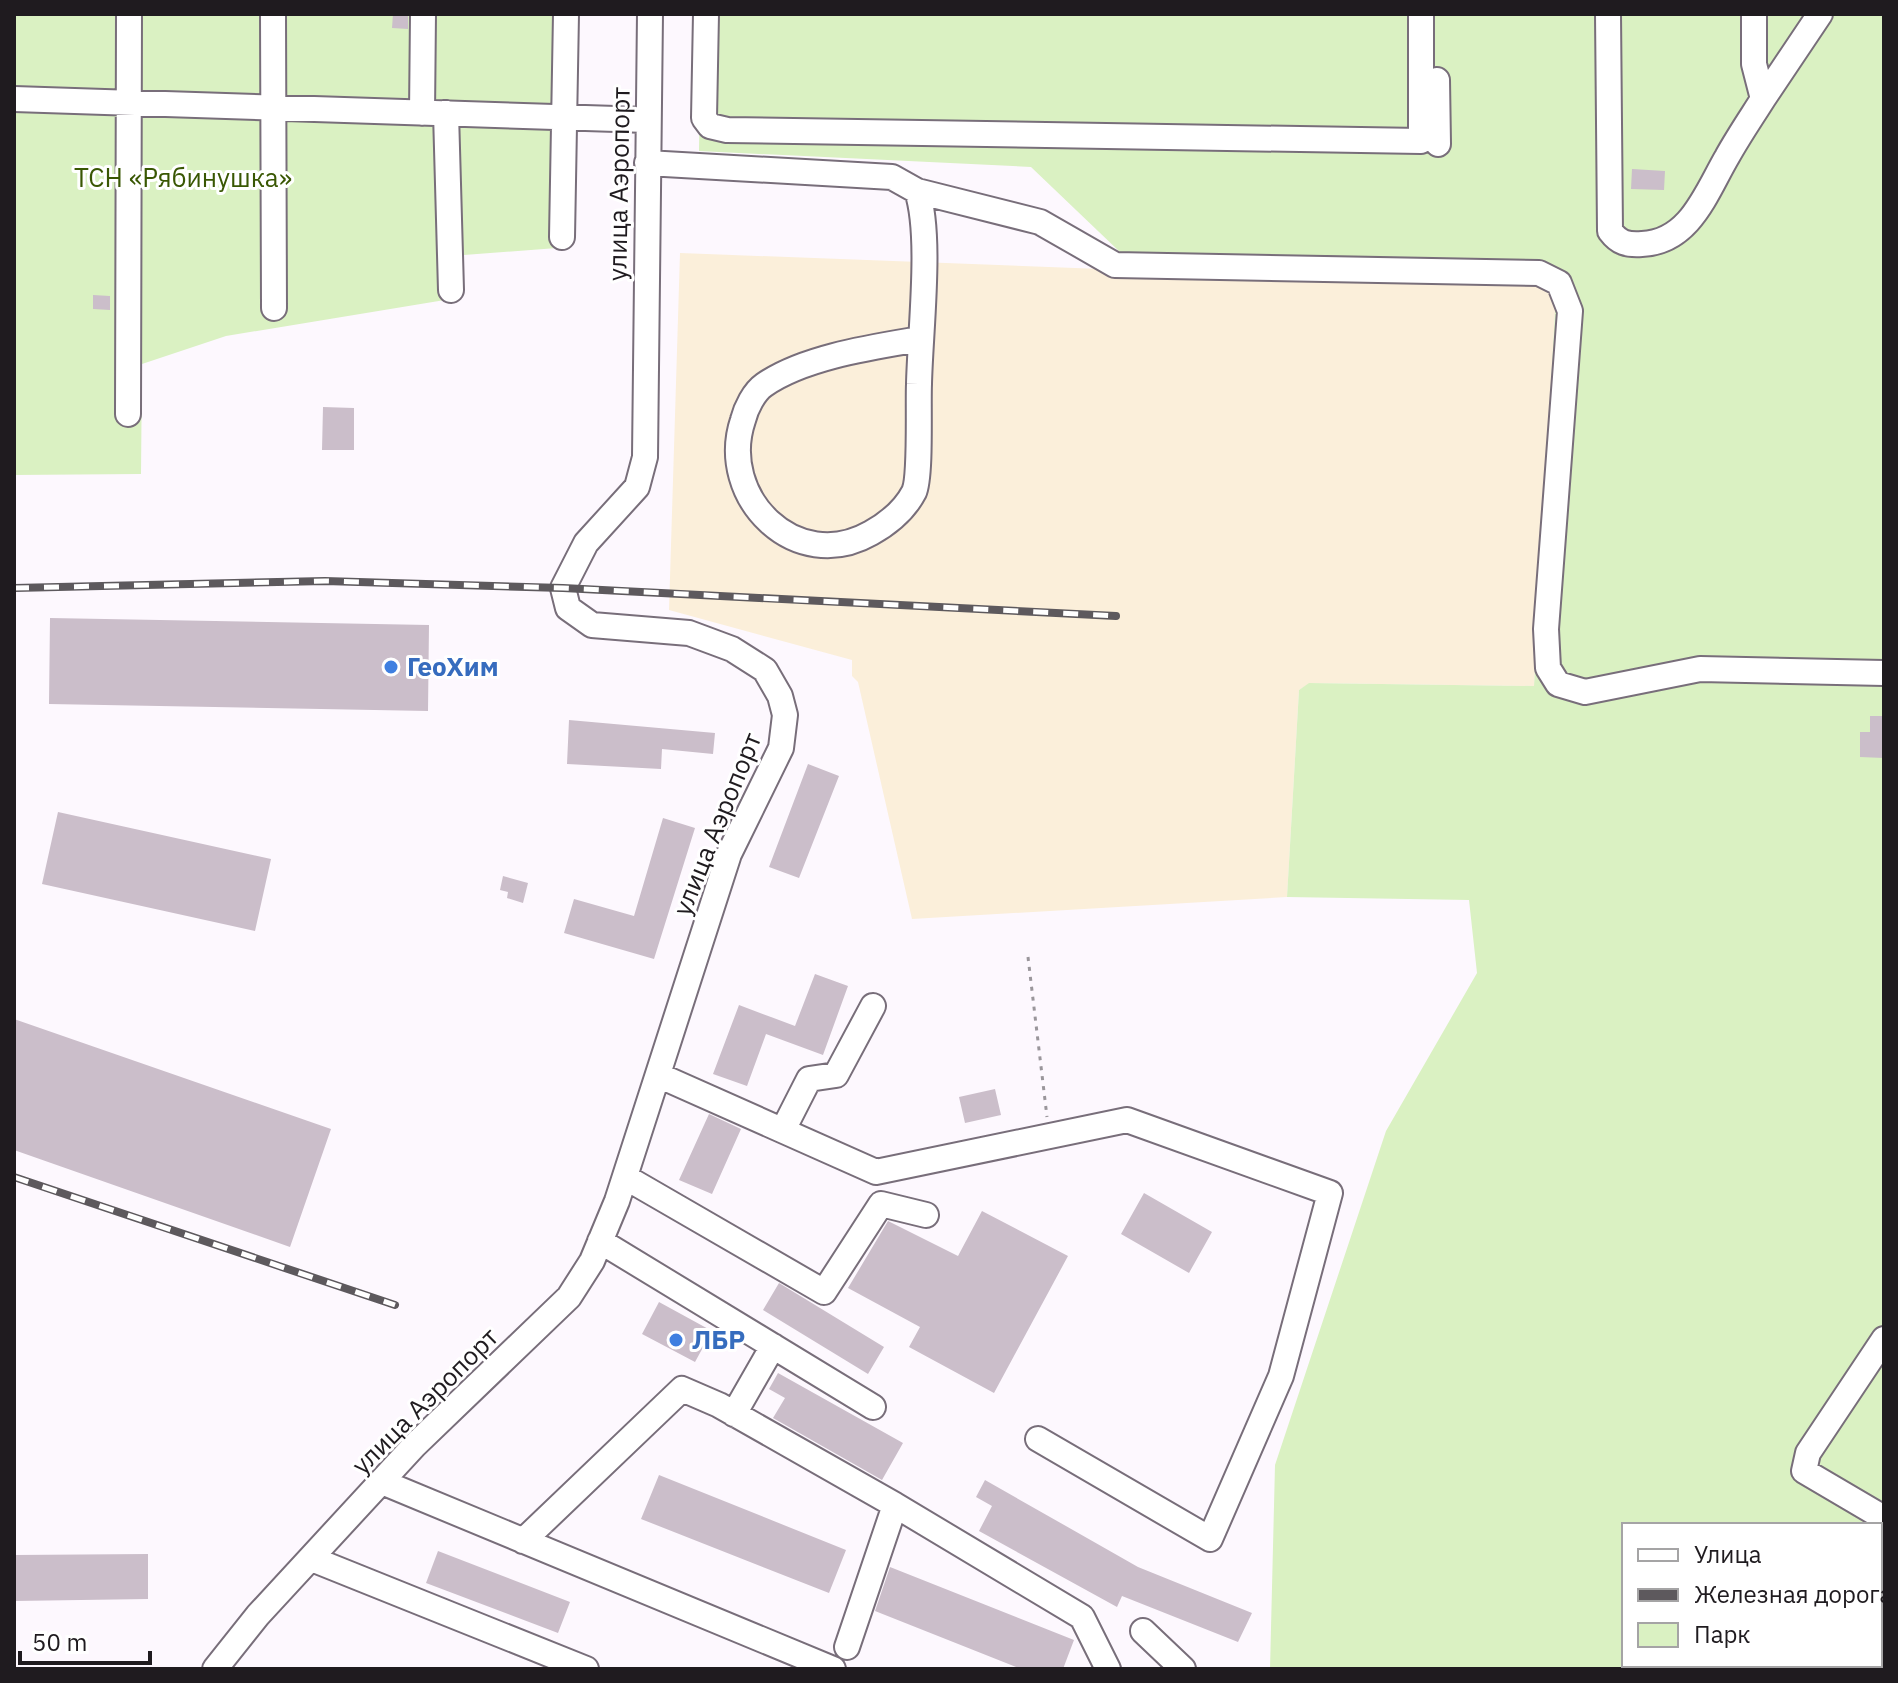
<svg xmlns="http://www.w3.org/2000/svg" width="1898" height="1683" font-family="'IBM Plex Sans',sans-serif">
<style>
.industrial{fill:#fbefda}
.green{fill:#daf1c2;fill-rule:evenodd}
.building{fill:#cbbeca}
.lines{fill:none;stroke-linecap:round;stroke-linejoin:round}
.minor-casing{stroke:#786e7a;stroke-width:28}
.path{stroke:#9a969b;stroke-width:3;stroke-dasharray:4 6;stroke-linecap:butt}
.minor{stroke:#fff;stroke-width:24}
.rail-casing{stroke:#5d595d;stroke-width:8}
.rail{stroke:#fff;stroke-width:5;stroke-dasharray:15;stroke-linecap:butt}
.shop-dot{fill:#3f7fe0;stroke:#fff;stroke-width:3}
.labels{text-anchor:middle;stroke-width:6;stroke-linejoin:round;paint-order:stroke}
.park-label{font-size:26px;fill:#395703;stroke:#fff}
.street-label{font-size:26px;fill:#1f1b1f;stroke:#fff}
.shop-label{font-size:26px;font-weight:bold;fill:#366cbe;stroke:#fff;text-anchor:start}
</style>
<rect width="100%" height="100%" fill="#fdf8fe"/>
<path class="industrial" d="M680 253 1550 286 1556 294 1534 686 1310 683 1299 690 1287 897 912 919 858 682 852 676V660L669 610Z"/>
<path class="green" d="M14 14H573L570 247 464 255 463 297 226 336 142 364 141 474 14 475Z
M701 14H1884V1669H1270L1275 1465 1386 1131 1477 973 1469 900 1287 897 1299 690 1309 683 1534 686 1556 294 1541 271 1121 253 1031 167 699 151ZM1624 1525H1880V1665H1624Z"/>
<path class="building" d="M393 14H408V29L392 28Z
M1632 169 1665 171 1664 190 1631 189Z
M93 295 110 296V310L93 309Z
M323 407 354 408V450H322Z
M50 618 429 625 428 711 49 704Z
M1870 716H1884V758L1860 757V732H1870Z
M569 720 715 733 713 754 662 749 661 769 567 764Z
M808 764 839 776 799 878 769 867Z
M58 812 271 859 255 931 42 884Z
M663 818 695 828 654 959 564 933 574 899 634 916Z
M503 876 528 883 523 903 507 898 508 892 500 890Z
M815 974 848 986 823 1055 766 1034 747 1086 713 1074 739 1005 795 1026Z
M14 1019 331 1129 290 1247 14 1150Z
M995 1089 1001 1115 965 1123 959 1097Z
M709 1114 741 1129 712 1194 679 1180Z
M1144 1193 1212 1232 1189 1273 1121 1234Z
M982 1211 1068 1256 994 1393 909 1347 920 1327 848 1288 888 1221 958 1256Z
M779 1283 884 1347 868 1374 763 1310Z
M659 1302 712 1331 695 1362 642 1334Z
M778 1373 903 1443 882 1480 773 1418 785 1398 769 1389Z
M659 1475 846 1550 829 1593 641 1519Z
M985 1480 1138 1567 1252 1613 1238 1642 1122 1596 1117 1607 979 1531 992 1506 976 1497Z
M438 1551 570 1602 558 1633 426 1583Z
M148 1554V1599L14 1601V1555Z
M890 1567 1074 1640 1063 1669H1021L875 1611Z"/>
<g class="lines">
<g class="minor-casing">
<path id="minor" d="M273 14 274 308
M706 14 704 118 710 126 727 130 1421 141V14
M1608 14 1610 231C1619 243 1627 245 1642 244 1690 242 1706 193 1727 157 1738 137 1751 118 1763 99
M1754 14V64L1763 99 1820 14
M1437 80 1438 144
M14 99 647 120
M422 113 423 14
M446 113 451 290
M647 163 892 177 917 191 1040 222 1115 265 1539 273 1559 283 1570 311 1546 629 1548 668 1558 684 1585 692 1700 669 1884 673
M917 191C932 235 920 333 919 384 918 405 921 477 914 492 904 511 889 523 871 533 796 576 717 497 743 420 746 408 754 392 764 385 804 357 873 347 920 339
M562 237 566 14
M128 414 129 14
M658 1075 876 1172 1127 1120 1330 1193 1281 1376 1210 1539 1038 1439
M783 1130 809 1079 836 1075 873 1006
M625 1177 824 1292 881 1204 926 1215
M600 1241 873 1407
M1884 1339 1808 1453 1804 1471 1884 1518
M734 1414 773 1346
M382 1482 833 1669
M523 1541 682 1389 719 1405 895 1505 1082 1617 1108 1669
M312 1559 586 1669
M1143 1631 1183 1669
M847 1647 895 1505
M1797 1665 1804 1669
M215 1669 258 1615 414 1446 569 1297 592 1261 617 1201 729 854 781 748 785 715 780 696 765 670 732 649 689 633 592 625 568 608 563 588 586 543 637 487 645 457 650 14"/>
</g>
<path class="path" d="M1028 957 1047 1117"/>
<use href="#minor" class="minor"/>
<g class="rail-casing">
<path id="rail" d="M14 588 325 581 563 588 1116 616
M14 1177 395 1305"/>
</g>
<use href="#rail" class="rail"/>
</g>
<g class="shop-dot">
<circle cx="391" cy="667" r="8"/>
<circle cx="676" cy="1340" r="8"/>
</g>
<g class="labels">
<g class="park-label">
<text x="183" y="187">ТСН «Рябинушка»</text>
</g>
<g class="street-label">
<text transform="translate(619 184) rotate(-89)" y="9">улица Аэропорт</text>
<text transform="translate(717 824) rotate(-68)" y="9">улица Аэропорт</text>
<text transform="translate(425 1401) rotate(-45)" y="9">улица Аэропорт</text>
</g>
<g class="shop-label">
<text x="407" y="676">ГеоХим</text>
<text x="692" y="1349">ЛБР</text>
</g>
</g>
<rect width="1898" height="1683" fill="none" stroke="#1f1b1f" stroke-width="32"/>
<rect x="1622" y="1523" width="260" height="144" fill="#ffffff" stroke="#a5a4a5" stroke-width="2"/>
<rect x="1638" y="1549" width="40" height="12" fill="#ffffff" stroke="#a5a4a5" stroke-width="2"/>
<text x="1694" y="1563" font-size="24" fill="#1f1b1f">Улица</text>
<rect x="1638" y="1589" width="40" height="12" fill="#5d595d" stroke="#a5a4a5" stroke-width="2"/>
<text x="1694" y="1603" font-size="24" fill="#1f1b1f">Железная дорога</text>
<rect x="1638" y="1623" width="40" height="24" fill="#daf1c2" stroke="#a5a4a5" stroke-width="2"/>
<text x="1694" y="1643" font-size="24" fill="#1f1b1f">Парк</text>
<path d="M20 1651v12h130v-12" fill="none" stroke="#1f1b1f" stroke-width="4"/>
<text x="32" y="1651" font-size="24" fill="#1f1b1f" stroke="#ffffff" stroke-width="6" paint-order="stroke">50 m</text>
</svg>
